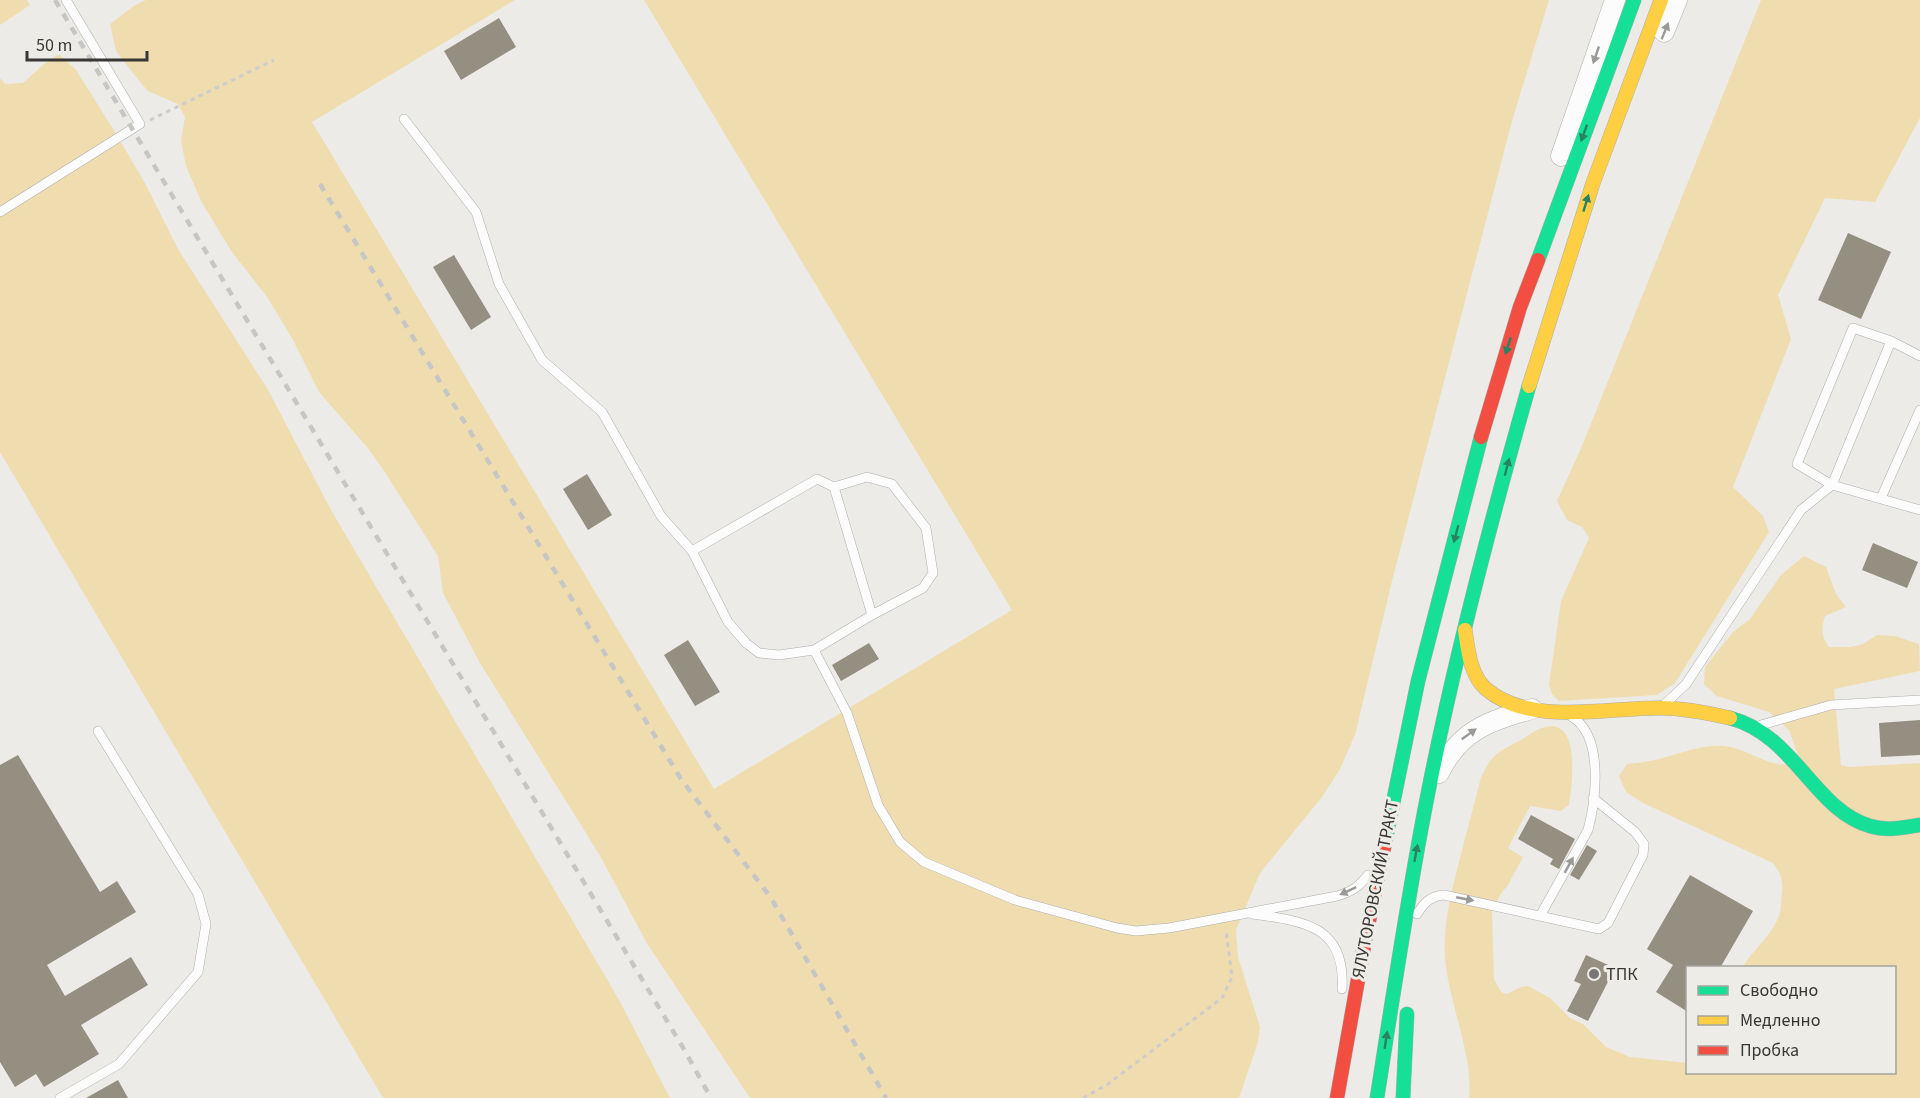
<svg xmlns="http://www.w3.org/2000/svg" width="1920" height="1098" font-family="'Source Sans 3',sans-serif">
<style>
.green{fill:#efddb0}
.building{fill:#948f81}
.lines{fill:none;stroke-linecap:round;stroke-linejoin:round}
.lane-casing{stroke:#b0aeac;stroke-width:10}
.street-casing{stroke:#b0aeac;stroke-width:21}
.fast-casing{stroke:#b0aeac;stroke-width:15}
.slow-casing{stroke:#b0aeac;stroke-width:15}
.jam-casing{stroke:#b0aeac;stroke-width:15}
.path{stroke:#cdcccc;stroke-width:3;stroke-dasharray:4.5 4.5;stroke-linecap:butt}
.lane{stroke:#fcfcfc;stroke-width:9}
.street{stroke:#fcfcfc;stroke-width:20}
.fast{stroke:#16e098;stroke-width:14}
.slow{stroke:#ffcf43;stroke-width:14}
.jam{stroke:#f24e42;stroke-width:14}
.rail{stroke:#c6c6c5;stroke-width:4.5;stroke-dasharray:8 8;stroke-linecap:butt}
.oneway{fill:#9a9a98}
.oneway2{fill:#298362}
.poi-dot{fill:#777674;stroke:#eeece6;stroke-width:2}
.labels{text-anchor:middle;stroke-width:6;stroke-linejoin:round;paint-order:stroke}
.street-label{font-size:18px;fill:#383735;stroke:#eeece6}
.poi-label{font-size:18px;fill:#383735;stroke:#eeece6;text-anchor:start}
</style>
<rect width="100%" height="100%" fill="#ecebe8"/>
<path class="green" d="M0 0H27L30 5 0 25Z
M146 0H515L312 122 714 789 1012 610 644 0H1549L1512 121 1392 581 1355 735 1340 769 1322 797 1260 873 1236 930 1238 957 1260 1027 1258 1042 1239 1098H750L648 945 599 854 480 663 443 593 438 556 383 469 367 447 319 392 292 338 267 297 232 252 202 203 186 166 181 141 185 117 178 104 148 91 136 77 116 51 110 24 135 5Z
M1761 0H1920V118L1875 202 1825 198 1778 295 1791 339 1733 487 1763 516 1769 532 1675 683 1657 695 1559 701 1552 694 1549 685 1561 601 1589 538 1582 527 1567 520 1557 501 1582 446Z
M59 54 76 70 115 132 146 185 178 249 267 388 331 510 618 998 670 1098H383L0 452V78L5 84 23 83 44 64Z
M1804 556 1826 567 1836 594 1846 607 1825 616C1821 629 1821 636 1829 647H1851L1863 644 1877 635 1895 636 1919 644 1920 671 1834 689 1841 765 1848 767 1920 763V1098H1469C1474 1057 1448 1001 1445 957 1443 924 1451 894 1459 862 1466 834 1474 805 1481 777 1493 753 1498 752 1521 740 1527 736 1534 731 1542 728 1582 714 1572 785 1569 805L1561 811 1530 806 1508 848 1523 857 1508 885 1500 895 1492 911 1494 979 1501 992 1507 994 1521 987 1528 986 1550 998 1570 1018 1583 1024 1606 1047 1630 1057 1687 1063 1688 1072H1894V968L1743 967C1753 949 1775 933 1780 912 1781 906 1781 900 1782 893 1783 880 1781 873 1773 863L1643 803 1626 792 1619 776 1627 764C1636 763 1646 762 1655 760 1677 755 1701 744 1724 746 1750 748 1774 774 1800 761L1789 730 1769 712 1717 696 1704 684 1705 667 1733 632 1750 619 1781 575Z"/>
<path class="building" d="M499 18 516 47 461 80 444 51Z
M1848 233 1891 252 1861 319 1818 300Z
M454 255 491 317 471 330 433 267Z
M587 474 612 515 588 530 563 489Z
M1873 543 1918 562 1907 588 1862 570Z
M688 640 720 692 695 706 664 655Z
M869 643 879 659 841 681 832 665Z
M1920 720V755L1881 757 1879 723Z
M18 755 100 892 117 881 136 912 47 965 65 996 131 957 148 985 81 1025 99 1054 44 1087 36 1074 15 1087 0 1062V765Z
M1531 815 1575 839 1559 869 1550 864 1553 859 1518 839Z
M1587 845 1597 851 1579 880 1570 875Z
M1690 875 1753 911 1720 968H1688V1012L1656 992 1673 965 1647 949Z
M1586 955 1615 968 1588 1021 1567 1011 1581 984 1574 981Z
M118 1080 128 1098H86Z"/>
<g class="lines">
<g class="lane-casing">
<path id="lane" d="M404 119 476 212 499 284 542 360 602 412 661 516 692 551 728 622 746 643 759 653 779 655 814 650 872 615 834 487 817 479 692 551
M0 212 140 124 66 0
M1920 356 1891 341 1853 328 1797 464 1832 485 1920 510
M834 487 867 477 892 484 926 528 933 573 923 588 872 615
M1881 498 1920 410
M814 650 847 713 878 805 900 842 924 862 1015 900 1117 928 1136 931 1169 928 1337 896C1351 892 1359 887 1368 875
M1665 704 1686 684 1801 510 1832 485 1891 341
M1761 725 1831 705 1920 700
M1252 914C1303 921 1346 925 1342 989
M1417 914C1424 903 1430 896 1444 895L1599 929 1608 923 1643 855 1644 844 1635 832 1593 798
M1540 916 1588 830C1596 800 1604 736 1572 717
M60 1098 119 1064 198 972 206 924 198 894 98 731"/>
</g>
<g class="street-casing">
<path id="street" d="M1664 32 1677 0
M1561 156 1615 0
M1439 773C1460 730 1489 721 1532 709"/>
</g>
<g class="fast-casing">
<path id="fast" d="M1538 260 1634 0
M1730 718C1795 735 1814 810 1870 826 1886 831 1903 828 1920 825
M1384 847 1418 681 1481 437
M1377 1098C1393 996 1408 894 1428 793 1455 656 1491 520 1529 386
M1403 1098 1407 1014"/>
</g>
<g class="slow-casing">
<path id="slow" d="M1529 386 1593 183 1661 0
M1465 630C1468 650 1470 675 1486 689 1531 727 1608 707 1661 708 1684 708 1708 713 1730 718"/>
</g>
<g class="jam-casing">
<path id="jam" d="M1481 437 1520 307 1538 260
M1337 1098 1365 940 1384 847"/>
</g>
<path class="path" d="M150 120 274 60
M1083 1098 1108 1084 1222 998 1232 977 1226 930"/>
<use href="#lane" class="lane"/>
<use href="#street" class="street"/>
<use href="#fast" class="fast"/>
<use href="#slow" class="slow"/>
<use href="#jam" class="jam"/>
<path class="rail" d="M55 0 685 1051 711 1098
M320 184 681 779 771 898 886 1098"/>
</g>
<defs><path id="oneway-solid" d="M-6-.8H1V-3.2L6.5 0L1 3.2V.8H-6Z" transform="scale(1.5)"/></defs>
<g class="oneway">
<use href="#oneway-solid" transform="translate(1665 31) rotate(-68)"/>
<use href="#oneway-solid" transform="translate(1596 55) rotate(109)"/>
<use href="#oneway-solid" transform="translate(1469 734) rotate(-36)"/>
<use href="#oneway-solid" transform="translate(1569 865) rotate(-61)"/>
<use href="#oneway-solid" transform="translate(1348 891) rotate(155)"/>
<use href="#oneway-solid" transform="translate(1465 899) rotate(11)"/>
</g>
<g class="oneway2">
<use href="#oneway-solid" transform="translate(1584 133) rotate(110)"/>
<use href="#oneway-solid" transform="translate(1586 203) rotate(-73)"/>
<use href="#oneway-solid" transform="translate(1508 346) rotate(108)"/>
<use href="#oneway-solid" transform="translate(1507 467) rotate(-75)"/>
<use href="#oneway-solid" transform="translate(1456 534) rotate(105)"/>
<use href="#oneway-solid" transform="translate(1416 853) rotate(-80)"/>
<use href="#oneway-solid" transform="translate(1386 1040) rotate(-81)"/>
</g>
<circle class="poi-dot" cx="1594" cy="974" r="6"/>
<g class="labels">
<g class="street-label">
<text transform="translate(1375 889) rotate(-79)" y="6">ЯЛУТОРОВСКИЙ ТРАКТ</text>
</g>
<g class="poi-label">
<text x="1606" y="980">ТПК</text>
</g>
</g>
<rect x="1686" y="966" width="210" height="108" fill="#eeece6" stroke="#a5a49f" stroke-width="1.5"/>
<rect x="1698" y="986" width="30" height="9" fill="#16e098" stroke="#a5a49f" stroke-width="1.5"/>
<text x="1740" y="996" font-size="18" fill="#383735">Свободно</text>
<rect x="1698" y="1016" width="30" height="9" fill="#ffcf43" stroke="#a5a49f" stroke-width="1.5"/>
<text x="1740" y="1026" font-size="18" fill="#383735">Медленно</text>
<rect x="1698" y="1046" width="30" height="9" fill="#f24e42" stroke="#a5a49f" stroke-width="1.5"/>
<text x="1740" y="1056" font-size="18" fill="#383735">Пробка</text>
<path d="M27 51v9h120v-9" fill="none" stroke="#383735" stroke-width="3"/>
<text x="36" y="51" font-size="18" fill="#383735" stroke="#eeece6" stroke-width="4.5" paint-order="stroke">50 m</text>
</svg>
